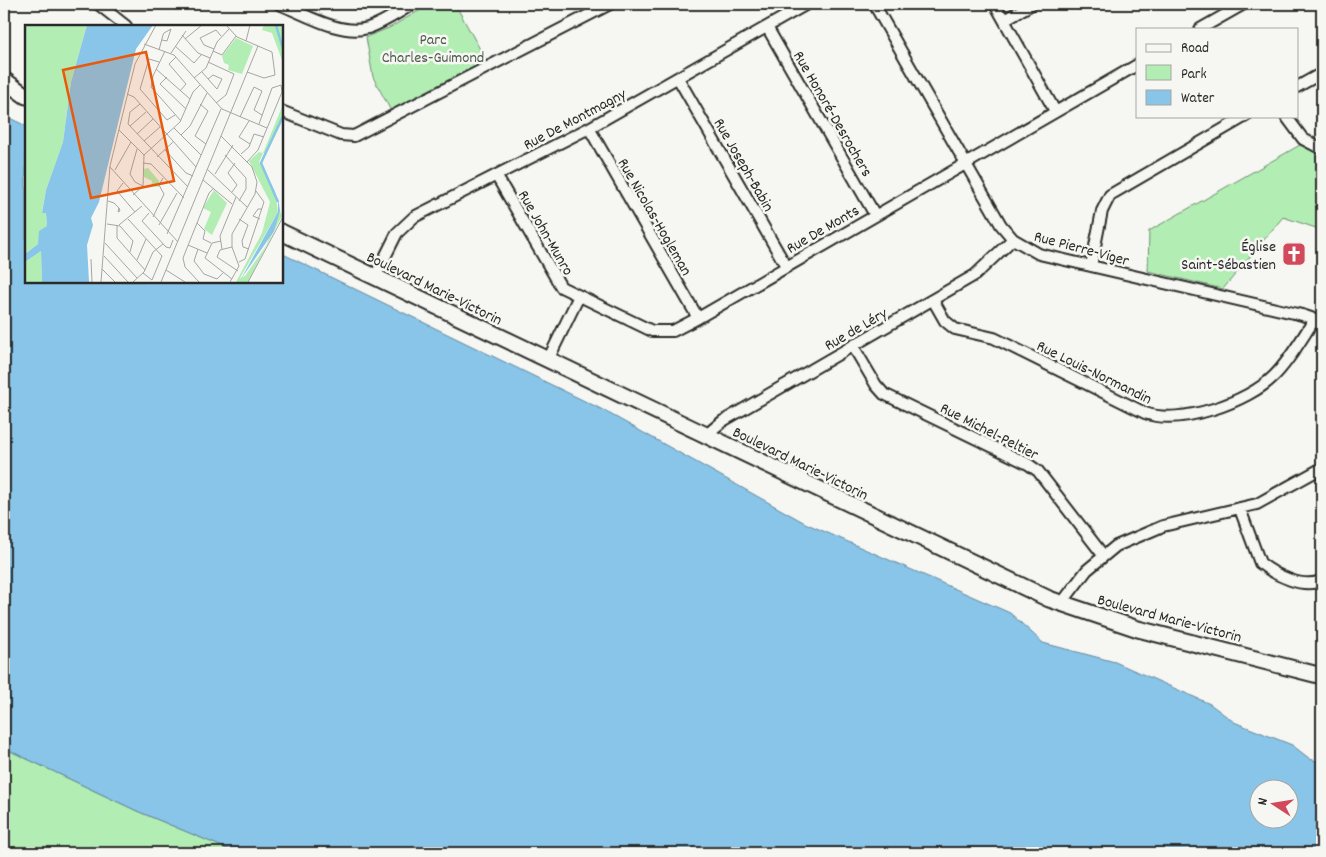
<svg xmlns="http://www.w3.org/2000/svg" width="1326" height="857" font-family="Dekko,sans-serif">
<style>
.green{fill:#b2eeb3;stroke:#6e8c6f}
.water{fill:#88c5e8;stroke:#63879c;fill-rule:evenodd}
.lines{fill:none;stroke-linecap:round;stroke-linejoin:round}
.street-casing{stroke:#2b2b2b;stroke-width:14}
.secondary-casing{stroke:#2b2b2b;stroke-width:19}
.street{stroke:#f6f6f2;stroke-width:10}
.secondary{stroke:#f6f6f2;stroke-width:15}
.labels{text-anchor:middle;stroke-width:5;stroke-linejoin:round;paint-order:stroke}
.park-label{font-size:16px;fill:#4d5c4d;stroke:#f6f6f2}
.street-label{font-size:16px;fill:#2b2b2b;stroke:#f6f6f2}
.poi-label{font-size:16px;fill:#2b2b2b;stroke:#f6f6f2;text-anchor:end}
.inset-river{fill:none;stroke:#88c5e8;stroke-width:2.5}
.inset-road{fill:none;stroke:#a5a5a2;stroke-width:1}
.view{fill:#e8590c;fill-opacity:0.15;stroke:#e8590c;stroke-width:2.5}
.inset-edge{fill:none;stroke:#2b2b2b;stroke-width:2.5}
</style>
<rect width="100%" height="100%" fill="#f6f6f2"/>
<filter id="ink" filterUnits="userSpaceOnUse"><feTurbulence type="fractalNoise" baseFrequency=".02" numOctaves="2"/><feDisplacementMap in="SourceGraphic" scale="10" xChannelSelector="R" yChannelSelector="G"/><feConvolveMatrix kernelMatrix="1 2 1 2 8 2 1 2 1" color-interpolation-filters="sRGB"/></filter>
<g filter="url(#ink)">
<path class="green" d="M431 4H455L487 62 391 111 373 77 366 37 389 28Z
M1300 145 1322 156V230L1283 217 1223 289 1148 271 1149 231Z
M4 748 137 811 237 853H4Z"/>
<path class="water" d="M4 115 26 126V281H281V253L601 409 805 523 1010 613 1043 643 1115 662 1210 704 1234 722 1292 745 1310 759 1322 763V853H237L137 811 4 748ZM1258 790H1288V820H1258Z"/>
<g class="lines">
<g class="street-casing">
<path id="street" d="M98 4 126 26
M279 4C305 14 340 36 368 28 384 23 399 12 413 4
M874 4 1001 225 1013 239 1039 254 1302 315 1311 318 1322 326
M995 4 1055 111
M1004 20 1032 4
M767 27 875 215
M1200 29 1244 4
M678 78 786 266
M1297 87 1322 73
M281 111 341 135 354 136 610 4
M1286 116 1303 139 1322 149
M589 128 698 318
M496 175 561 287 652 331H673L698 318 1137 65
M1091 266 1102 211 1110 195 1246 116
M375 277 397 233 414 217 589 128 807 4
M933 300 945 321 955 329 994 338 1145 413C1180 426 1248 402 1274 376 1290 360 1302 338 1314 320
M853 346 876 385 884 394 1028 464 1038 471 1103 555
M548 360 579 296
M708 437 712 430 723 421 975 275 1013 239
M1240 509 1260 563C1275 575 1304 590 1322 580
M1061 604 1087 570 1116 546 1163 526 1257 504 1322 468"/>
</g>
<g class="secondary-casing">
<path id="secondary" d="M4 80 26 96
M281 232 1049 599 1138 629 1322 676"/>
</g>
<use href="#street" class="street"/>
<use href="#secondary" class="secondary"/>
</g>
</g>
<defs>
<g id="church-square" transform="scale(1.25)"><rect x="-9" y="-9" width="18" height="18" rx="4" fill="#d1495b" stroke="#f6f6f2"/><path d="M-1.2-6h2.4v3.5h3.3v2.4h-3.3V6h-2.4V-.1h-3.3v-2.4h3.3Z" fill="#fff"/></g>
</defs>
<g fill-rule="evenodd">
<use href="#church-square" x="1294" y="254"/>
</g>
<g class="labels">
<g class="park-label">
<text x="433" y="44">Parc<tspan x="433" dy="18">Charles-Guimond</tspan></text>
</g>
<g class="street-label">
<text transform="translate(834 113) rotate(60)" y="6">Rue Honoré-Desrochers</text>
<text transform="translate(574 118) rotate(-28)" y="6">Rue De Montmagny</text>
<text transform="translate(745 164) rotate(60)" y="6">Rue Joseph-Babin</text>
<text transform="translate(656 216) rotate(60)" y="6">Rue Nicolas-Hogleman</text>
<text transform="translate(822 228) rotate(-30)" y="6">Rue De Monts</text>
<text transform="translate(547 232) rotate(60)" y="6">Rue John-Munro</text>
<text transform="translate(1082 247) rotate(15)" y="6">Rue Pierre-Viger</text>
<text transform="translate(435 287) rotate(26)" y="6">Boulevard Marie-Victorin</text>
<text transform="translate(855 328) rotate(-30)" y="6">Rue de Léry</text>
<text transform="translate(1095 371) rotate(26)" y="6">Rue Louis-Normandin</text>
<text transform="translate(990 430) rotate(27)" y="6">Rue Michel-Peltier</text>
<text transform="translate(801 462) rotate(26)" y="6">Boulevard Marie-Victorin</text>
<text transform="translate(1170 617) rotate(15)" y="6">Boulevard Marie-Victorin</text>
</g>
<g class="poi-label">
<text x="1276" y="251">Église<tspan x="1276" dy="18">Saint-Sébastien</tspan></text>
</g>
</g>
<g transform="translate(25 25)">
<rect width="258" height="258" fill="#f6f6f2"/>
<path d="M0 0H62L46 57 38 117 21 165 17 187 21 188 22 201 15 207 13 219 0 229ZM239 0H257V35L247 8 237 5ZM211 13 228 21 217 49 203 45 204 40 199 38 197 31ZM257 82V97L241 129 238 128 234 137 250 166 253 187 215 253 220 251 241 221 255 186 257 191 223 257H211L237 208 245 177 224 136 234 127 238 128ZM123 143 134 156V162L126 161 127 156 119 152V144ZM189 165 202 178 187 210 179 204 186 187 178 183ZM16 226 17 257H0V237Z" fill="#b2eeb3"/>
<path d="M62 0H128L111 24 74 177 66 193 68 200 62 220 64 257H17L16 226 0 237V229L13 219 14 206 22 201 21 188H17L21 165 38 117 46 57ZM253 173 255 186 249 206 216 254 253 187Z" fill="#88c5e8"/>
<path class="inset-river" d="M251 0 258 24M253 177 236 138 258 91M22 201 31 198 38 204 41 257"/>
<path class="inset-road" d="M201 0 212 12 247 27 250 50 239 53 222 47M157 10 173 28 185 33M160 14 177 0M221 16 225 0M119 19 149 30 197 84 242 103M150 21 169 38 176 30M189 24 179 20 175 13 191 5 196 11M134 25 138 10 139 8 146 4 142 16 137 15M140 26 128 51 126 62 156 96M188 26 197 30 211 11M146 28 161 6M151 32 144 39 161 59 155 66M134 37 124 34 115 64 142 95 150 90M183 37 209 49 201 70 191 78M131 44 165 74M177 47 191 63 192 64 197 54 188 50 183 54M142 52 135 59 161 84M169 53 181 43 192 17 204 4M102 69 109 72 171 142M115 79 105 87 103 99 163 162M175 79 183 86 170 111 181 119M215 92 229 62 237 66 229 85 237 90M224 96 214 112 225 119M105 101 121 87M149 103 176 130M94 105 119 130M112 109 128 94M156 110 165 101 182 68M196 111 227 142 232 157 230 169 207 209V222L214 241 205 257M119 116 135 102M112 124 105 149 110 157 118 161M140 125 161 148 168 151M216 129 224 122 229 109 239 112M200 130 221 153V164L214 176M132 132 148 117M222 137 233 125 257 67 256 60 247 63 234 99M118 138 126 139 159 173M85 142 153 217M182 144 222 182M90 145 106 117M190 149 208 120M178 155 207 179M98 158 92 166 110 187M207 167 212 160 203 148 210 138M108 170 118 161 119 130 155 97 168 67 175 60M83 176 89 178 94 183 93 187 95 186 94 183M124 188 117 196 141 222 145 223 148 215M128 192 139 169 134 160 138 153M103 194 137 231 127 255 118 248M214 194 223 200 217 216 218 222 224 224M235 194 228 191 233 184H237M172 198 180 206 178 214 186 218M82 199 95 201 108 216 105 227M92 200V213L120 245M94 200 117 181M134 200 152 168M142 209 196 84M196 216 187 218 180 233 207 254M80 218 112 253M163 220 182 228M207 222 195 225 192 232 213 246M173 224 169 236 179 249 192 254 198 248M197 224 195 211 211 172M79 231 103 257M66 234 67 257M112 235 121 214M214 237 220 234 239 177 231 166M77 244 90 257M141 245 160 257M76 257 85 141 110 39 131 0M108 257 119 247 128 227 138 219M136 257 233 21M174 257 160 242 158 233 184 168 189 163M223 257 258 192"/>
<path class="view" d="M121 27 149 156 66 173 38 45Z"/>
<rect width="258" height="258" class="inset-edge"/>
</g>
<rect width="1326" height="857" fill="none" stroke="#f6f6f2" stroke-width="20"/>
<rect x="10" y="10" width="1306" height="837" fill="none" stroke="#2b2b2b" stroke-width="2" filter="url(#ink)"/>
<rect x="1136" y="28" width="162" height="90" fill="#f6f6f2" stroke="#a5a5a2"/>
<rect x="1146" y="44" width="25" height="8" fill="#f6f6f2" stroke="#a5a5a2"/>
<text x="1181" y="52" font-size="15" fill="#2b2b2b">Road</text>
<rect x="1146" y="65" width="25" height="15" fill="#b2eeb3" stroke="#a5a5a2"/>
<text x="1181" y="78" font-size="15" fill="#2b2b2b">Park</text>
<rect x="1146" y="90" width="25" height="15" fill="#88c5e8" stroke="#a5a5a2"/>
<text x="1181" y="102" font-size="15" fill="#2b2b2b">Water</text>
<g transform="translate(1274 804) rotate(282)"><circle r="24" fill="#f6f6f2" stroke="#a5a5a2"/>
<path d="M0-4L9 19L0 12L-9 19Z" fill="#d1495b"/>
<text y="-8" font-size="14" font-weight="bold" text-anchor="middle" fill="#2b2b2b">N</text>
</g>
</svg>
